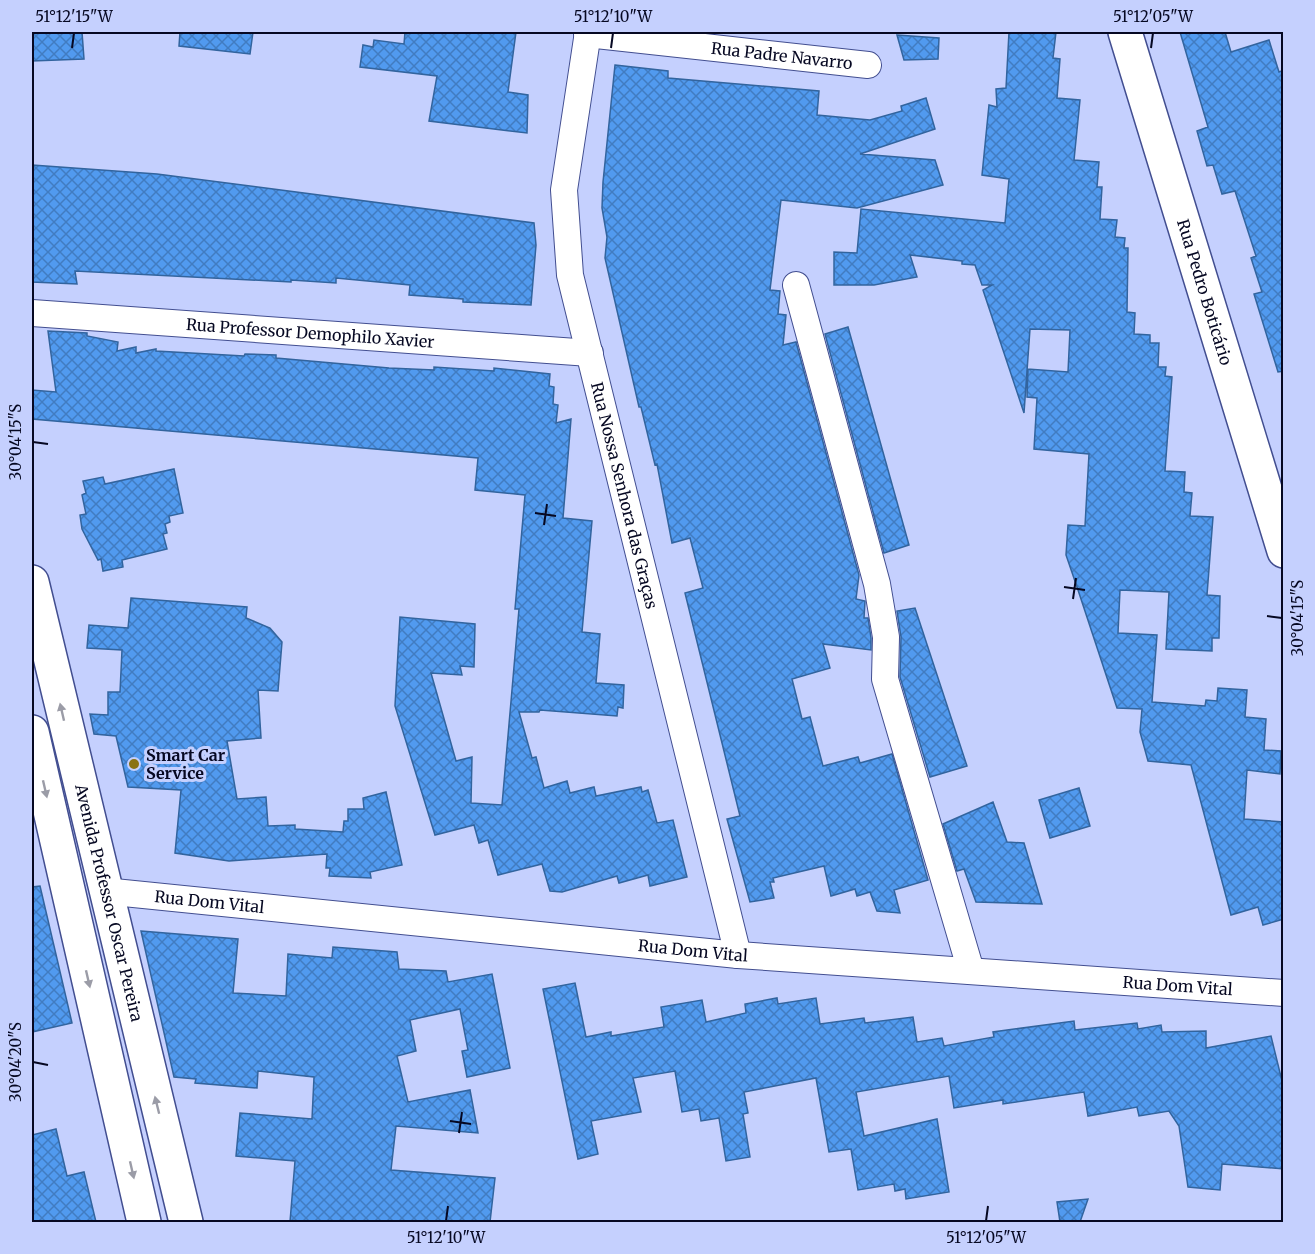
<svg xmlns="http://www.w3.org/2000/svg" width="1315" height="1254" font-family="Merriweather,serif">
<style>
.building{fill:url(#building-cross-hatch);stroke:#32649e;stroke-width:1.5}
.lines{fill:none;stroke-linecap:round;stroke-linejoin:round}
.street-casing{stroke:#424e90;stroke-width:28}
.secondary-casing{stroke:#424e90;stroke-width:36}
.street{stroke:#fff;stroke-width:26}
.secondary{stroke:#fff;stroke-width:33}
.oneway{fill:#9b9ca7}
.ticks{fill:none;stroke:#060822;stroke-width:2}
.poi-dot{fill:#8a7315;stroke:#c5d0fe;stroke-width:2}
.labels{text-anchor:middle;stroke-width:6;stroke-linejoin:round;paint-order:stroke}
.street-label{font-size:16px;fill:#060822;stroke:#c5d0fe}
.poi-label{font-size:16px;font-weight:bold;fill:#060822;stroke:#c5d0fe;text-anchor:start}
.neatline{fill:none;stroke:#060822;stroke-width:2}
.ticks-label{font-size:15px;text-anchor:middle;fill:#060822}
</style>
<defs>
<pattern id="building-cross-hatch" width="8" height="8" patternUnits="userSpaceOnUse" patternTransform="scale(1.5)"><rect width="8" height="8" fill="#519aef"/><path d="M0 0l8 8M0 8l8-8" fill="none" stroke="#417cc1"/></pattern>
</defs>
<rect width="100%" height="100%" fill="#c5d0fe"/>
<path class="building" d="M32 32H82L84 59 32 61Z
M180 32H253L250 54 179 46Z
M405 32H516L508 92 528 95 527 133 429 121 437 76 360 67 363 45 373 47 374 40 404 44Z
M1009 32H1056L1053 58 1060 59 1057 98 1080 100 1074 160 1099 162 1097 187H1102L1100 219 1117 220 1115 237 1125 238 1124 248H1128L1127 312 1135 313 1134 334 1150 335V343H1159L1158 367H1166L1165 376 1172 377 1165 471 1185 472 1184 492 1192 493 1190 516 1213 517 1207 595 1220 596 1219 638H1212V651L1166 649 1169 592 1120 590 1118 633 1157 635 1152 702 1205 706 1206 700 1217 701 1218 688 1247 690 1245 717 1266 719 1264 750 1281 751 1280 774 1247 770 1244 819 1284 822V919L1263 925 1258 907 1231 915 1191 765 1148 761 1140 732 1142 709 1117 708 1078 590 1066 555 1068 525 1085 526 1089 454 1034 449 1037 398 1027 397 1028 369 1068 372 1070 330 1030 329 1024 413 983 290 992 285H982L975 265 962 264V261L910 255 917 277 874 285H834V252L857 253 861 209 1005 223 1009 179 982 175 989 105 997 107 996 89 1006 88Z
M1180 32H1225L1231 52 1269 40 1279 72 1284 70V371L1278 372 1254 294 1262 292 1251 258 1256 256 1235 191 1222 194 1213 165 1207 166 1197 131 1208 127Z
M897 35 939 38 938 59 904 60Z
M615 65 668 71V78L819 91 817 115 870 120 902 111 901 106 926 98 935 129 860 154 935 160 943 185 857 208 781 200 770 290 780 291 778 314 786 315 783 345 796 342 859 575 856 599 865 601 864 618H868L871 638V650L823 644 830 668 792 679 802 719 810 717 823 766 858 757 860 763 892 754 928 880 894 890 900 913 877 911 870 892 857 896 855 889 831 896 824 866 773 878 774 882H770L774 898 750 902 727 819 740 816 685 593 703 588 690 538 672 543 657 464 655 465 641 407H639L605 258 607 237 602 208 603 182Z
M32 165 157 174 534 223 536 245 531 305 463 302V299L409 295 410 285 336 278V283L291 280V282L75 271 77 284 32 282Z
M848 327 909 545 884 553 825 334Z
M48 331 87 333V336L118 342 117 351 136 347V353L156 349V351L244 356 245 354 276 355V358L389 368 434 370V367L494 371V368L550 374 549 386 554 387 553 404 558 405 556 423 571 419 563 518 592 521 582 632 600 634 596 683 624 685 623 708 618 707 617 716 540 710 539 712H519L532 758 536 757 544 788 567 781 570 793 594 787 596 796 641 787 642 792 648 790 657 823 673 820 687 877 650 886 648 875 619 883 617 876 562 892 550 891 542 864 498 875 488 840 479 843 474 825 435 835 395 706 400 617 475 624 474 667 460 666 462 675 431 673 456 761 472 757 471 803 502 805 519 609H515L525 495 475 490 478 458 32 419V390L56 392Z
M174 469 183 513 169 516 170 522 165 524 167 533 163 534 167 549 122 560 123 567 103 571 101 559 98 560 82 529 80 515 86 514 82 495 86 493 83 481 103 477 105 484Z
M131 598 247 607 246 618 270 628 282 642 278 691 258 690 261 738 227 741 237 799 266 797 268 826 295 825V829L343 832 344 821H348V809H364L363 798 386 792 402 865 370 872 371 878 329 876 330 868H326L327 854 229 861 175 853 181 790 128 787 116 736 94 734 90 714 108 715V692H120L122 650 87 648 89 625 128 628Z
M915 608 967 766 930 777 900 677 901 637 897 611Z
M1079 788 1090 826 1050 838 1039 800Z
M993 802 1007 842 1024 843 1042 904 976 902 964 869 957 871 943 824Z
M40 886 72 1023 32 1032V887Z
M141 931 238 939 233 993 286 996 288 954 332 958 333 947 397 952 399 969 446 971 448 982 492 974 510 1068 467 1077 462 1051 468 1050 460 1009 410 1020 416 1051 397 1056 408 1102 470 1090 478 1133 396 1126 391 1170 495 1178 490 1222H290L295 1161 236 1156 240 1113 312 1119 314 1077 258 1071 257 1088 195 1083 196 1079 174 1077Z
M575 983 586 1037 611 1032V1036L664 1027 661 1007 702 1000 706 1022 746 1013 745 1004 777 998 778 1004 816 998 820 1024 864 1018 865 1023 913 1017 917 1042 942 1038 944 1046 994 1037 993 1032 1074 1021 1075 1030 1137 1023 1138 1029 1161 1025 1162 1032 1206 1031V1048L1271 1036 1284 1089V1169L1222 1164 1220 1190 1188 1187 1179 1126 1169 1111 1139 1116 1137 1107 1088 1116 1084 1092 1003 1104V1100L954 1108 949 1076 856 1092 864 1136 937 1119 949 1192 906 1199 905 1189 895 1191 894 1184 858 1190 851 1149 829 1152 816 1078 744 1092 748 1113 743 1114 750 1157 726 1161 719 1118 701 1121 699 1109 682 1112 675 1071 633 1078 641 1112 591 1121 598 1154 578 1159 543 989Z
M56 1129 67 1176 84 1172 96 1222H32V1135Z
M1088 1199 1080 1222H1060L1057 1202Z"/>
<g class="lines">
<g class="street-casing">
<g id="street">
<path id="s1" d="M588 32 564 190 570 275 738 955"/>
<path id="s2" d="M587 34 868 65"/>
<path d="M796 285 877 584 886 637 885 679 971 971"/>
<path id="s3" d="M32 313 590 353"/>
<path id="s4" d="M104 891 738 955 1284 993"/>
</g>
</g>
<g class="secondary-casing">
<g id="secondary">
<path id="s5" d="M1125 32 1284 551"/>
<path id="s6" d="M32 582 186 1222"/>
<path d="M32 732 144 1222"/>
</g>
</g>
<use href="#street" class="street"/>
<use href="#secondary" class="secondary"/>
</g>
<defs><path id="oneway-solid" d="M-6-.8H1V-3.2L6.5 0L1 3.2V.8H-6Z" transform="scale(1.5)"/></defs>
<g class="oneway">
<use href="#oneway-solid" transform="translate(62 712) rotate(-103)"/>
<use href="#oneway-solid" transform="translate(45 789) rotate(77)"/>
<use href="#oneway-solid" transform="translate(88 979) rotate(77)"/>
<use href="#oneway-solid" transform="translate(157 1105) rotate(-104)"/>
<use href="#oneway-solid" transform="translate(132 1170) rotate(77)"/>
</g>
<path class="ticks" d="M72 48 74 33M611 48 613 33M1151 48 1153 33M33 442 48 444M535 513 556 516M544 525 547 504M1064 587 1085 590M1073 599 1076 578M1267 616 1282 618M33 1062 48 1065M450 1121 471 1124M459 1133 462 1112M446 1221 448 1206M986 1221 988 1206"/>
<circle class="poi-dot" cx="134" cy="764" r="6"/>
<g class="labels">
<g class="street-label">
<text dy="6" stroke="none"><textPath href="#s2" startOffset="196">Rua Padre Navarro</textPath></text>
<text dy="6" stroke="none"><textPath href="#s5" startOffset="272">Rua Pedro Boticário</textPath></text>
<text dy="6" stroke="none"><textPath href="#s3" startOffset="279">Rua Professor Demophilo Xavier</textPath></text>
<text dy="6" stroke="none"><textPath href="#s1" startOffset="472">Rua Nossa Senhora das Graças</textPath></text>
<text dy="6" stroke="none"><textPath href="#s4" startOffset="106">Rua Dom Vital</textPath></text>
<text dy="6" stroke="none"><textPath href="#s6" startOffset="330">Avenida Professor Oscar Pereira</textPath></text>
<text dy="6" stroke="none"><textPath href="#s4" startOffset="592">Rua Dom Vital</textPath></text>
<text dy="6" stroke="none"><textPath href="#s4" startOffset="1078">Rua Dom Vital</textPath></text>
</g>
<g class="poi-label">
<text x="146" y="761">Smart Car<tspan x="146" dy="18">Service</tspan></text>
</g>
</g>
<rect width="1315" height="1254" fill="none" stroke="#c5d0fe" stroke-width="66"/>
<rect x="33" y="33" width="1249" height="1188" class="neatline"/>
<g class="ticks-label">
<text x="74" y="22">51°12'15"W</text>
<text x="613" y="22">51°12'10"W</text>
<text x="1153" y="22">51°12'05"W</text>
<text transform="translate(16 442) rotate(-90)" y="5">30°04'15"S</text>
<text transform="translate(1298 618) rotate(-90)" y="5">30°04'15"S</text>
<text transform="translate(16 1062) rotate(-90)" y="5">30°04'20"S</text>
<text x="446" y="1243">51°12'10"W</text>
<text x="986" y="1243">51°12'05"W</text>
</g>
</svg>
